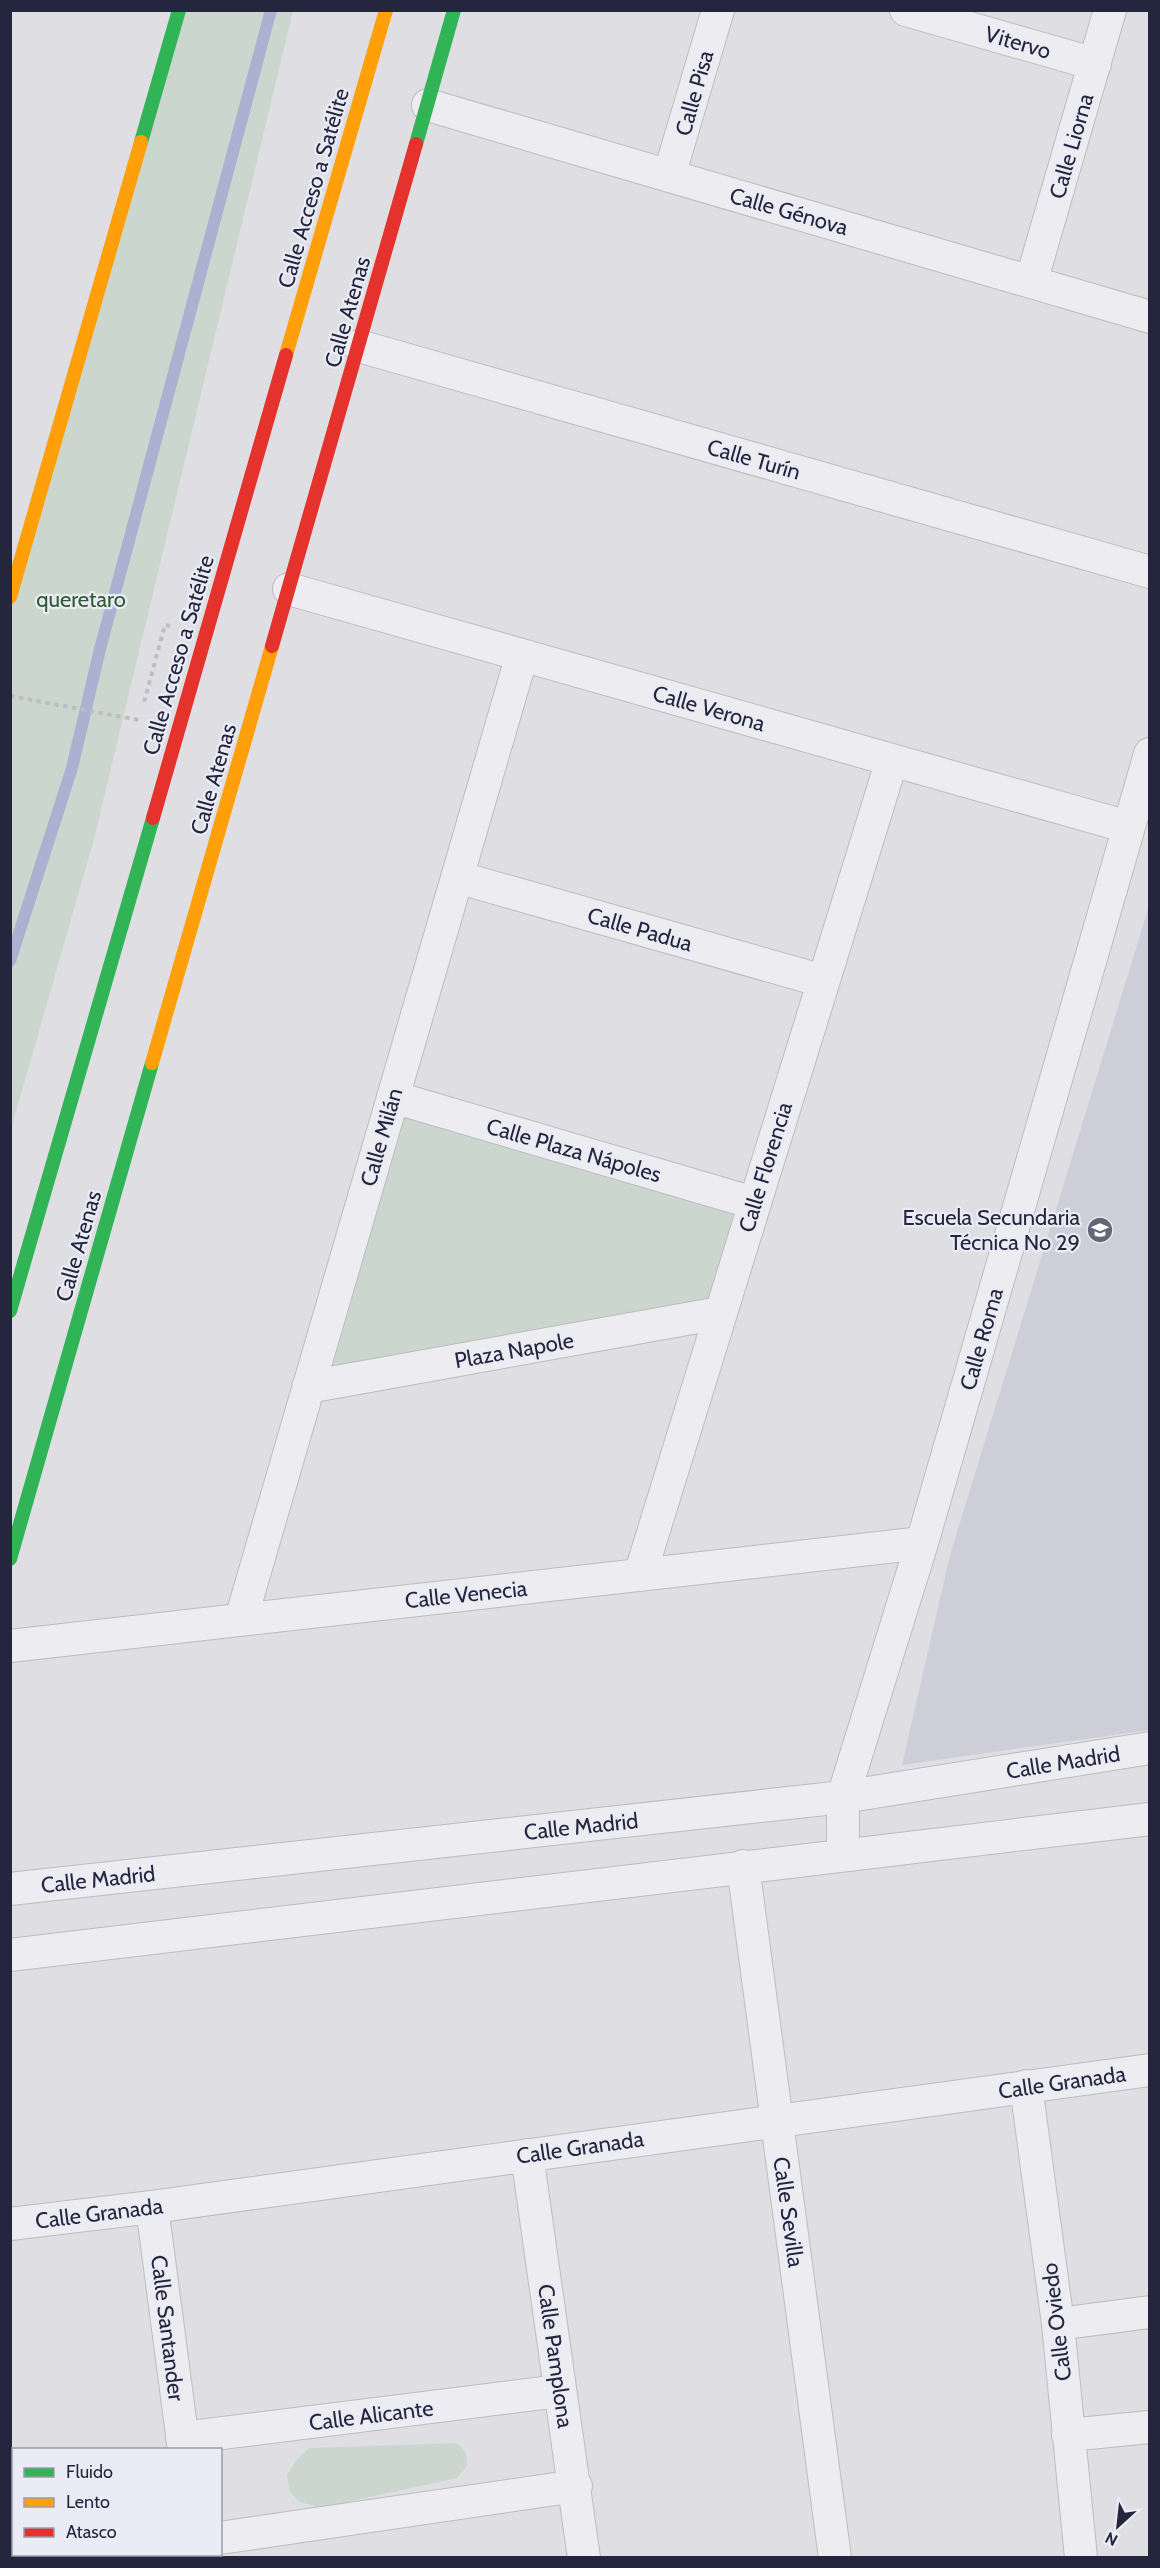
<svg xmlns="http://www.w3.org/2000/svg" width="1160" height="2568" font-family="Cabin,sans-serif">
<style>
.built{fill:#ceced9}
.green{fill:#cbd7ce}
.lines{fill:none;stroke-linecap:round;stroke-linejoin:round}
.stream{stroke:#aab1d1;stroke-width:12}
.street-casing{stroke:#bbbbc1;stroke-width:34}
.path{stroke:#bdbdc4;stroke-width:4;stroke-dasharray:4.5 4.5;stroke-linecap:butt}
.street{stroke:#ededf1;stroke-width:32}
.fast{stroke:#30b455;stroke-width:14}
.slow{stroke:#ff9f0a;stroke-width:14}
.jam{stroke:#e5322d;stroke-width:14}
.labels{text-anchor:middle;stroke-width:4.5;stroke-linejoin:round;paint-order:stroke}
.street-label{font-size:22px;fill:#24263d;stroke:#eaebf4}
.park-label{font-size:22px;fill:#315935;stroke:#eaebf4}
.poi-label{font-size:22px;fill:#24263d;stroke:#eaebf4;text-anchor:end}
</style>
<rect width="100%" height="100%" fill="#dedee3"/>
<path class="built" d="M1149 906V1730L902 1765 950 1555Z"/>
<path class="green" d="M179 11H293L93 843 11 1129V597Z
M393 1097 754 1203 720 1313 308 1387Z
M457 2443 466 2453 467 2466 457 2478 320 2508 298 2501 290 2491 287 2475 297 2459 309 2448Z"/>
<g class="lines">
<path class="stream" d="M10 961 72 768 100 649 271 10"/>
<g class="street-casing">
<path id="street" d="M906 10 1095 64
M428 105 1150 317
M669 176 718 10
M1031 282 1110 10
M359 346 1150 572
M289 589 1128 827
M457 877 823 981
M393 1097 754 1203
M308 1387 720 1313
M640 1575 892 760
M241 1619 522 655
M10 1646 922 1543
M843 1854V1797L922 1543 1150 754
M743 1866 835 2558
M10 1889 843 1797 1150 1748
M10 1955 1150 1819
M1026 2086 1058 2324 1081 2558
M527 2155 584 2558
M152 2207 184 2450
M10 2224 152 2207 1150 2070
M1058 2324 1150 2312
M1068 2435 1150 2427
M182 2438 559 2391
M220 2538 576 2486
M197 2554V2558"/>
</g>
<path class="path" d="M10 696 139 720 140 718
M144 702 165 625 170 626"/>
<use href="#street" class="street"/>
<path class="fast" d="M141 142 179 10
M416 144 454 10
M10 1311 153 818
M10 1559 152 1063"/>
<path class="slow" d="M286 355 386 10
M10 597 141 142
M152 1063 272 646"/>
<path class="jam" d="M272 646 416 144
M153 818 286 355"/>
</g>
<defs>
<g id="school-disc" transform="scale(1.35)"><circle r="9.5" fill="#656677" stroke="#eaebf4"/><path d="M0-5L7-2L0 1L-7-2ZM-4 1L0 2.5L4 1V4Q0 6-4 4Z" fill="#fff"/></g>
</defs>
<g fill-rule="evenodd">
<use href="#school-disc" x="1100" y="1230"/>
</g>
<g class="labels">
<g class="street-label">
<text transform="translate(1018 42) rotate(16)" y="8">Vitervo</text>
<text transform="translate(694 93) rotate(-74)" y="8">Calle Pisa</text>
<text transform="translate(1071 146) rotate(-74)" y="8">Calle Liorna</text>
<text transform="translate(313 188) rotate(-74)" y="8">Calle Acceso a Satélite</text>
<text transform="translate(789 211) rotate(16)" y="8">Calle Génova</text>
<text transform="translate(347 312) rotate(-74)" y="8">Calle Atenas</text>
<text transform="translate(754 459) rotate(16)" y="8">Calle Turín</text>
<text transform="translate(178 655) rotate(-74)" y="8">Calle Acceso a Satélite</text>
<text transform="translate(709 708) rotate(16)" y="8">Calle Verona</text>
<text transform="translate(213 779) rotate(-74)" y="8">Calle Atenas</text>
<text transform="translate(640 929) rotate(16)" y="8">Calle Padua</text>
<text transform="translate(381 1137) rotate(-74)" y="8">Calle Milán</text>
<text transform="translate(574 1150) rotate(16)" y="8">Calle Plaza Nápoles</text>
<text transform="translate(765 1167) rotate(-73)" y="8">Calle Florencia</text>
<text transform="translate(78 1246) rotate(-74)" y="8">Calle Atenas</text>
<text transform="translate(981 1339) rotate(-74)" y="8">Calle Roma</text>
<text transform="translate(514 1350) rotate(-10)" y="8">Plaza Napole</text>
<text transform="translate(466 1594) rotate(-6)" y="8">Calle Venecia</text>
<text transform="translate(1063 1762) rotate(-9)" y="8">Calle Madrid</text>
<text transform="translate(581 1826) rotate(-6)" y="8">Calle Madrid</text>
<text transform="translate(98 1879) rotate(-6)" y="8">Calle Madrid</text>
<text transform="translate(1062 2082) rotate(-8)" y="8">Calle Granada</text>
<text transform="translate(580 2147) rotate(-8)" y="8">Calle Granada</text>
<text transform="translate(789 2212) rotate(82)" y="8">Calle Sevilla</text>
<text transform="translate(99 2213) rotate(-7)" y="8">Calle Granada</text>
<text transform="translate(1056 2322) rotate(-97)" y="8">Calle Oviedo</text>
<text transform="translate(168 2328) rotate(83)" y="8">Calle Santander</text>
<text transform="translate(556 2356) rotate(82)" y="8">Calle Pamplona</text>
<text transform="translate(371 2415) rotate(-7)" y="8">Calle Alicante</text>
</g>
<g class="park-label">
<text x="81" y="607">queretaro</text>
</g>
<g class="poi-label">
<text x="1080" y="1225">Escuela Secundaria<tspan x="1080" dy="25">Técnica No 29</tspan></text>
</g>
</g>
<rect width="1160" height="2568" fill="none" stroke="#24263d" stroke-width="24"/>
<rect x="12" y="2448" width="210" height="108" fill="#eaebf4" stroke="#9b9cab" stroke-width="1.5"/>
<rect x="24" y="2468" width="30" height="9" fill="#30b455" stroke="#9b9cab" stroke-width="1.5"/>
<text x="66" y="2478" font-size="18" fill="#24263d">Fluido</text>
<rect x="24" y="2498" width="30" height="9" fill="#ff9f0a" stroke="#9b9cab" stroke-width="1.5"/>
<text x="66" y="2508" font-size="18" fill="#24263d">Lento</text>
<rect x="24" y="2528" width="30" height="9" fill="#e5322d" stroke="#9b9cab" stroke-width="1.5"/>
<text x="66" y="2538" font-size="18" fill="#24263d">Atasco</text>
<g transform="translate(1118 2526) rotate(207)" stroke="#eaebf4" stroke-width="4.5" paint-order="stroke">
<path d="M0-4.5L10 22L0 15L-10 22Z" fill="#24263d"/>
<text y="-9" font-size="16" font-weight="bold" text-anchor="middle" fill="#24263d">N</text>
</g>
</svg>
